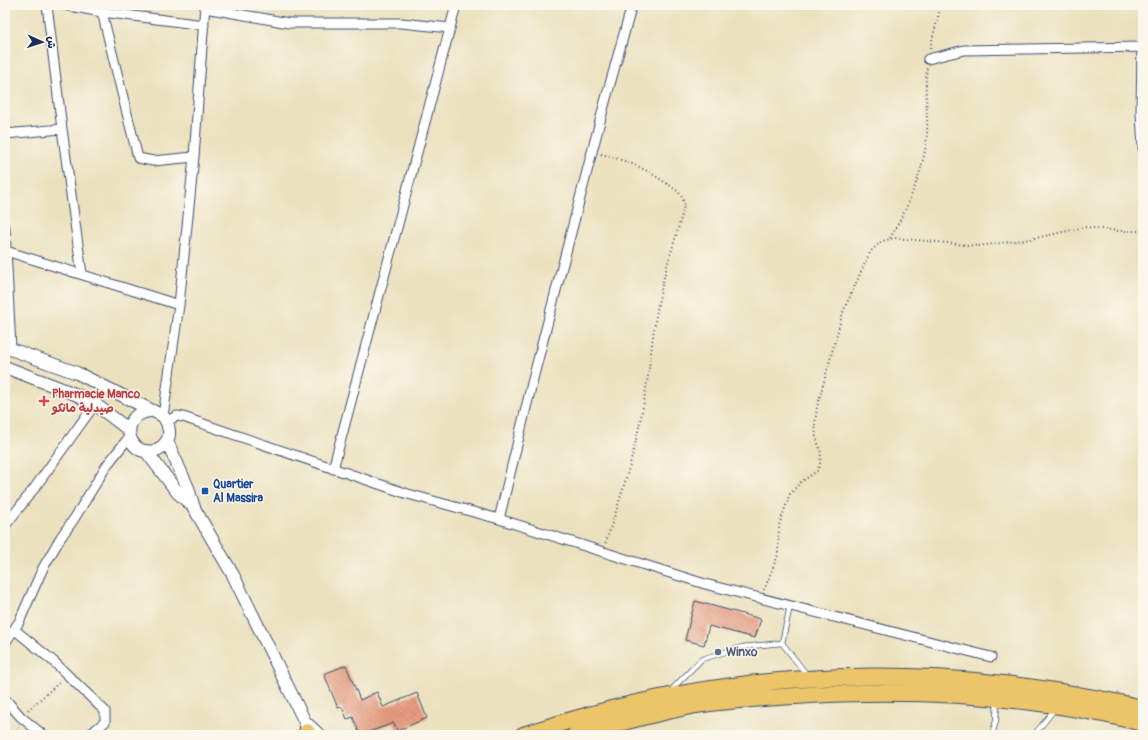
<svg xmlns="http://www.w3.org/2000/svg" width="1148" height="740" font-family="Pangolin,'Playpen Sans Arabic',sans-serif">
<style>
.building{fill:url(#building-back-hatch)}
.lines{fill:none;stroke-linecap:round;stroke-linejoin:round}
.service-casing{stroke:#3a4a6c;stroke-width:6}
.minor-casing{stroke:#3a4a6c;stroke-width:11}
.tertiary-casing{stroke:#3a4a6c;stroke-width:14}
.trunk-casing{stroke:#3a4a6c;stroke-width:18}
.path{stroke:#3a4a6c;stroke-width:2;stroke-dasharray:1 3;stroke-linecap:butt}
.service{stroke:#fff;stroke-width:4.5}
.minor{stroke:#fff;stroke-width:9}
.tertiary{stroke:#fff;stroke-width:12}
.trunk{stroke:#ecc569;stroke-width:16}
.health-dot{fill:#e0444e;stroke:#fbf7ec;stroke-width:1.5}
.transit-dot{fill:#1a4fb4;stroke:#fbf7ec;stroke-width:1.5}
.service-dot{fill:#5c6f8a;stroke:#fbf7ec;stroke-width:1.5}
.labels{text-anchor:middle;stroke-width:3;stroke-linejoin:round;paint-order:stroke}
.health-label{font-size:12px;font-weight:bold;fill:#be3a42;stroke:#fbf7ec;text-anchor:start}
.transit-label{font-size:12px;font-weight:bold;fill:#164399;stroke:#fbf7ec;text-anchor:start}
.service-label{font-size:12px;font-weight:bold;fill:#4e5e75;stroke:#fbf7ec;text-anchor:start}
</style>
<defs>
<pattern id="building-back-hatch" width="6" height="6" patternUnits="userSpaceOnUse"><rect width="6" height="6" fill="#e79b7e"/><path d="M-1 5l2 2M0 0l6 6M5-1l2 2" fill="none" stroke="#ba7f6a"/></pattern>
</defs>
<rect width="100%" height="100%" fill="#fbf7ec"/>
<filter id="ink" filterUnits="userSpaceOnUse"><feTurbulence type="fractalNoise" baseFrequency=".025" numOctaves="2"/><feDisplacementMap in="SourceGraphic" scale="8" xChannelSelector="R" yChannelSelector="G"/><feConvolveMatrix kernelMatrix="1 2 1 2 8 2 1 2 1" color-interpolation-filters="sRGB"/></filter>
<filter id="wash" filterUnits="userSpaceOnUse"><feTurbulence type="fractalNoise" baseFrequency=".012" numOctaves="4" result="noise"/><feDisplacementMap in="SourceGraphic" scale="16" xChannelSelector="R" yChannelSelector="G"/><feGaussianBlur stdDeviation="0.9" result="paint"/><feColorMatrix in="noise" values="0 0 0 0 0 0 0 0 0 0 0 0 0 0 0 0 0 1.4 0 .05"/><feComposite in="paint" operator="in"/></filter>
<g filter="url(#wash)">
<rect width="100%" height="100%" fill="#ebe1be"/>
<g id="blocks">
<path class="building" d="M695 601 761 619 755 638 709 626 704 645 685 640Z
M346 665 360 700 377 692 383 707 417 693 427 718 397 731 394 723 360 735 353 717 347 719 342 707 338 708 324 674Z"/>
</g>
</g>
<g filter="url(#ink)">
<use href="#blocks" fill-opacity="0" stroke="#3a4a6c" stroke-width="1"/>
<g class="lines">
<g class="service-casing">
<path id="service" d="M782 643 807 675
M782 643 790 606
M669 692 702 659 742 647 782 643
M992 735 996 721 997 700
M1034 735 1054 710"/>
</g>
<g class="minor-casing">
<path id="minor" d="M47 5 62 129 82 274
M64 5 102 12 204 25
M205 8 289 23H401L450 28 333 469
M102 12 138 158 153 161 194 157
M450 28 456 5
M1142 47 1141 113H1143
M928 59 964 50 1143 47
M1141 113 1143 148
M5 134 62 129
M5 228 11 349
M6 251 179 305
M163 416 179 305 194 157 205 5
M167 421 177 416 183 417 408 494 499 519 705 584 991 657
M499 519 534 375 605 102 632 5
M5 526 36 486 95 404
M15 630 53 661 105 711V722L89 735
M5 643 19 622 43 568 61 537 74 519 107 465 130 436
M5 699 21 717 43 735"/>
</g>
<g class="tertiary-casing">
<path id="tertiary" d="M5 347 77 373 163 416C168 423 171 430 168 439 165 445 160 449 154 451 126 457 118 414 150 411
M5 367 75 394 95 404 129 430
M167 441 188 488 194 508 233 575 305 722 308 735
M146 451 178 493 194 507
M305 722 319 735"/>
</g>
<g class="trunk-casing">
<path id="trunk" d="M306 735 307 732
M523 735C545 728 567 721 589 715 722 678 866 668 1003 684 1050 689 1096 698 1143 708
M575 735C615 724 655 713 696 705 728 700 762 698 795 696 913 688 1028 694 1143 723"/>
</g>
<path class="path" d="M930 48 941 5
M601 154C627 161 641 166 663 181 673 188 683 192 684 205 678 234 667 261 661 290 653 325 651 360 645 395 637 445 622 495 605 544
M890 238C907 211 926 165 927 133 928 111 924 90 927 68
M764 590 778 555 779 525 790 494 801 482 817 471 820 464 821 453 816 437 815 424 817 407 843 312 870 252 882 241 895 238 978 246 1031 239 1086 227 1118 231H1143
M28 710 61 681
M16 735 18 727"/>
<use href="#service" class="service"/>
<use href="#minor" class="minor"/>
<use href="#tertiary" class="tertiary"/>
<use href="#trunk" class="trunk"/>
</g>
</g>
<path class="health-dot" d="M42 395h4v4h4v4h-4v4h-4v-4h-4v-4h4z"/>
<rect class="transit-dot" x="201" y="487" width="8" height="8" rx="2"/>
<circle class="service-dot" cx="718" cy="652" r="4"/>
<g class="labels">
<g class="health-label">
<text x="52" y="398">Pharmacie Manco<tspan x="52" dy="14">صيدلية مانكو</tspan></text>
</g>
<g class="transit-label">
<text x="213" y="488">Quartier<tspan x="213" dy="14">Al Massira</tspan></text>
</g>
<g class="service-label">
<text x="726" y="656">Winxo</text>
</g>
</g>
<rect width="1148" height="740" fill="none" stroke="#fbf7ec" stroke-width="20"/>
<g transform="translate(42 42) rotate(93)" stroke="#fbf7ec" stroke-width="3" paint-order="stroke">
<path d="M0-3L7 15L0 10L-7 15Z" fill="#1b2f5e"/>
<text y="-6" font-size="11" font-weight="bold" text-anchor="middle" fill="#1b2f5e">ش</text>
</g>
</svg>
